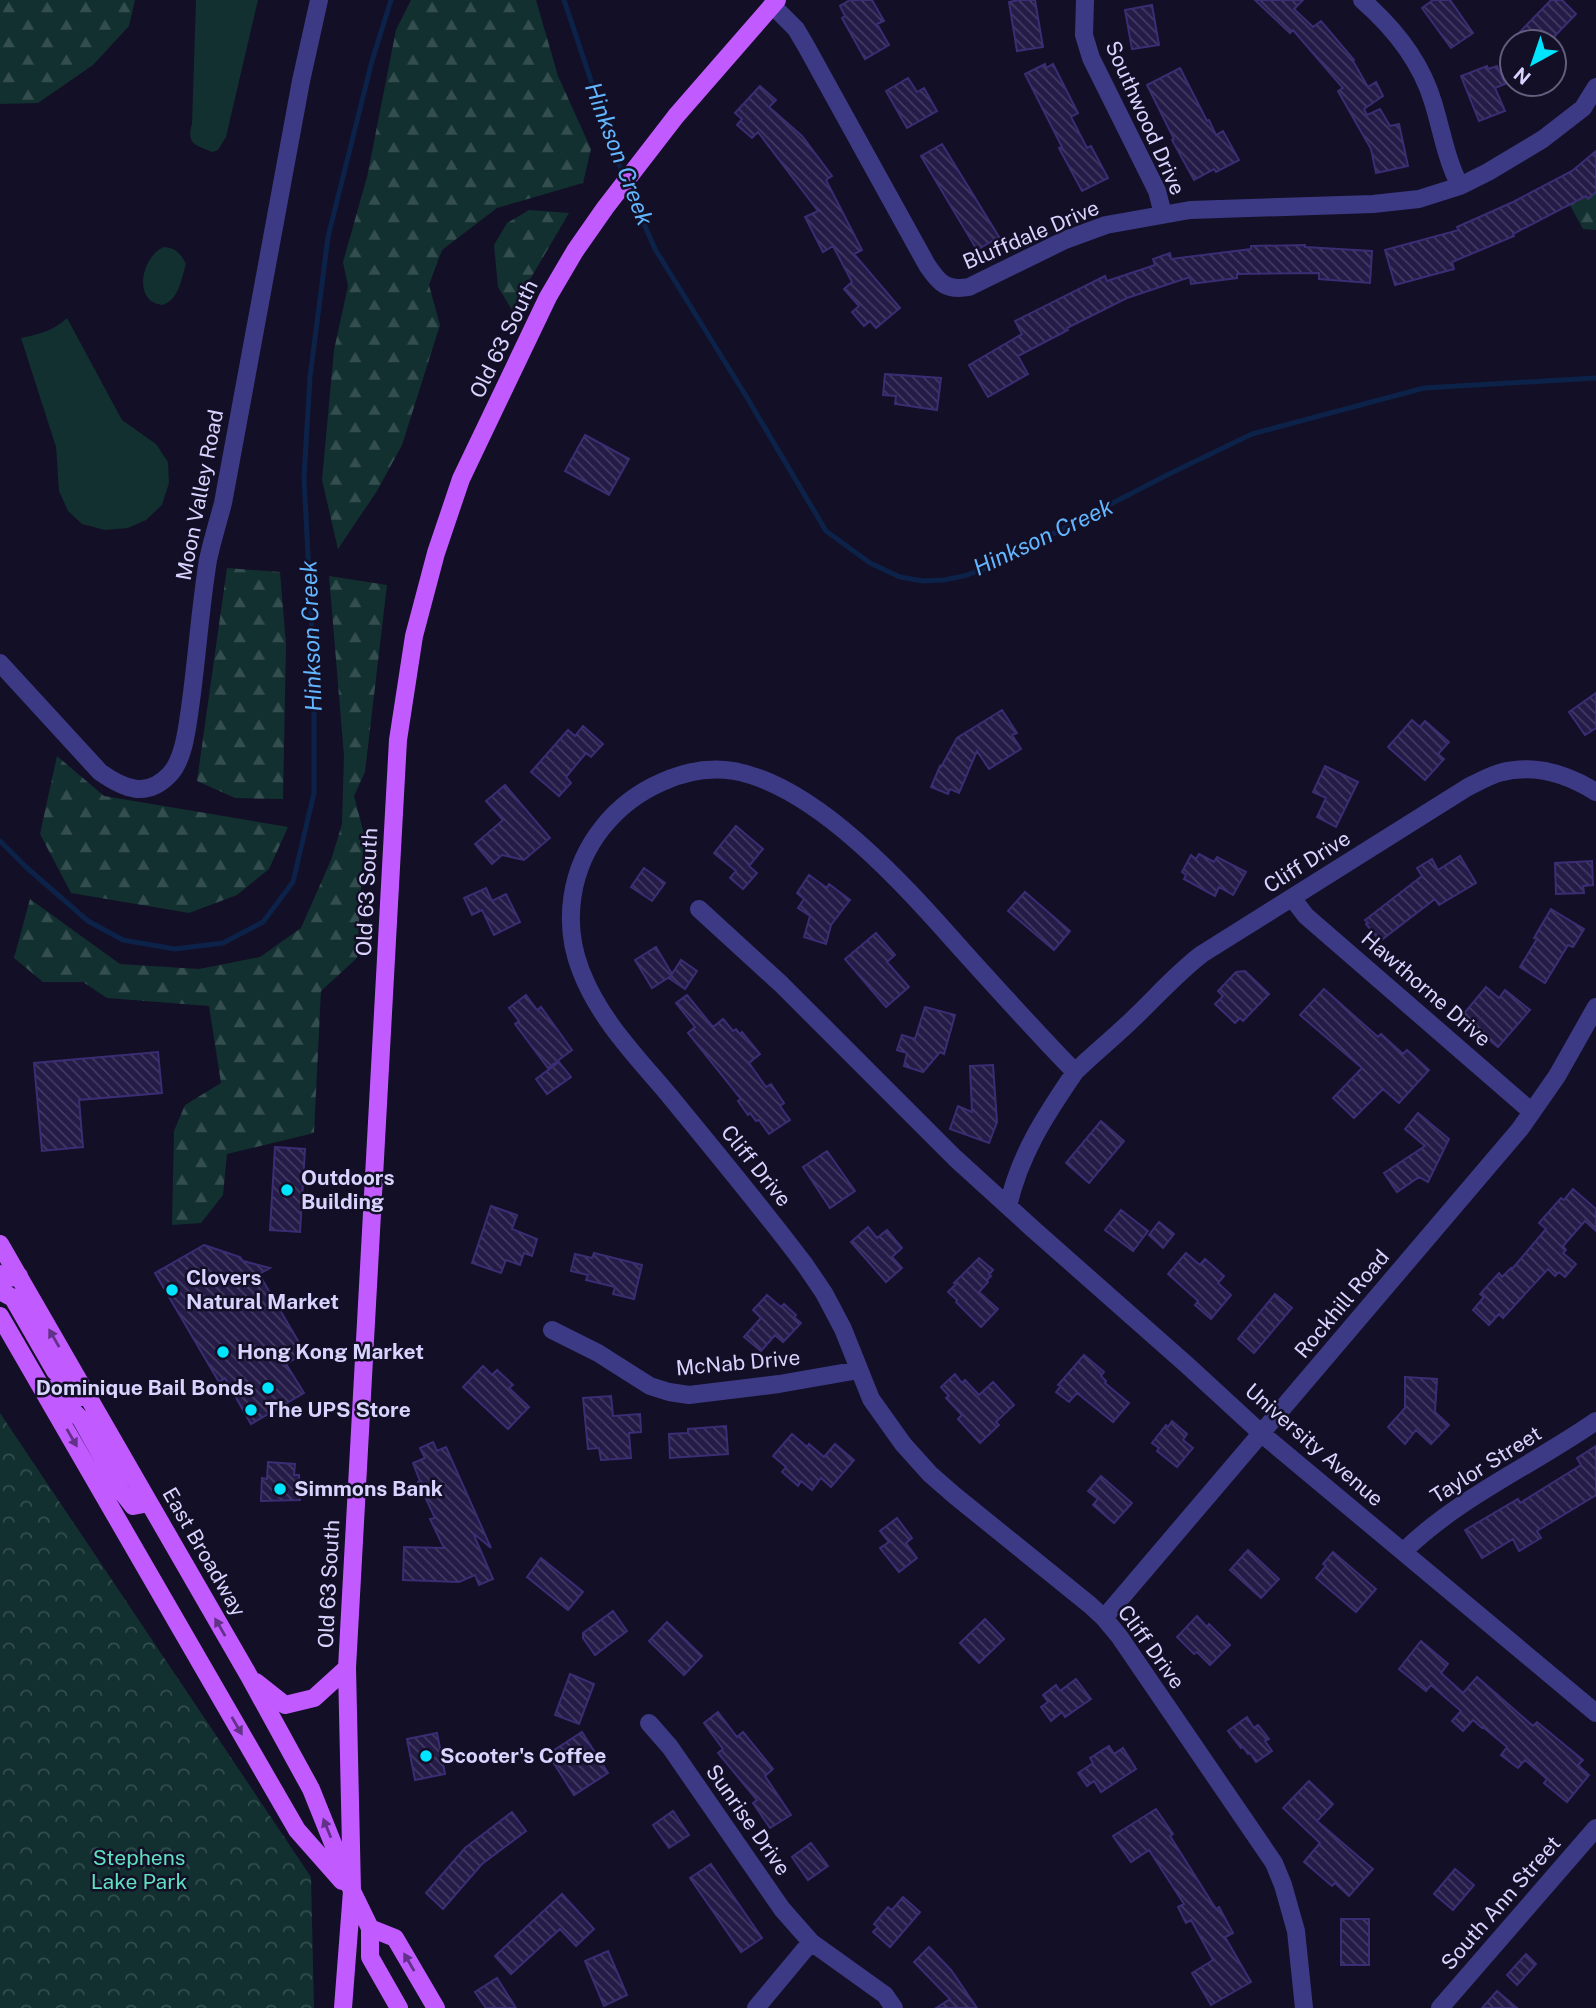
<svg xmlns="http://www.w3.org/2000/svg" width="1596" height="2008" font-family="'Public Sans',sans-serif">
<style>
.green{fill:#12302f}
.forest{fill:url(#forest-firs)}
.park{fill:url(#park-crowns)}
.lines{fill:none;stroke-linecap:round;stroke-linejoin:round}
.stream{stroke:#0c2248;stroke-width:5}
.building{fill:url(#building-back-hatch);stroke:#3b2d73;stroke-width:2}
.minor{stroke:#3d3a85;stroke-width:18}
.major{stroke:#c25bff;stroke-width:18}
.oneway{fill:#623188}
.poi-dot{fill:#00e5ff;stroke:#130f26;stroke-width:2.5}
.labels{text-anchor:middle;stroke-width:5;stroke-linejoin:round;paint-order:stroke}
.street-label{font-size:21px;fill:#d9d4ff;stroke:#130f26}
.poi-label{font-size:21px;font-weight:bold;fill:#d9d4ff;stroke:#130f26;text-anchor:start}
.park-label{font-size:21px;fill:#5fe0c0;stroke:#130f26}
.water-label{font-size:23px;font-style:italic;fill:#62b6ff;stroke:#130f26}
</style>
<defs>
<pattern id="forest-firs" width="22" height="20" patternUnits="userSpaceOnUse" patternTransform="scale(1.75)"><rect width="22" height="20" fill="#12302f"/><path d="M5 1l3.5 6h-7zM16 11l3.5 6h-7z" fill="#344d4e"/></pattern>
<pattern id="park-crowns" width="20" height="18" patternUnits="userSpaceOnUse" patternTransform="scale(1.75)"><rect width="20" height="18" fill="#12302f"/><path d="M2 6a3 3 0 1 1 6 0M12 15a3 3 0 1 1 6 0" fill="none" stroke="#344d4e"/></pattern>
<pattern id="building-back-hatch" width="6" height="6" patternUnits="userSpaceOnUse" patternTransform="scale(1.75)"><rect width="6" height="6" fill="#241b47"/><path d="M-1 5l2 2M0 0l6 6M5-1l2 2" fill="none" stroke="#433b63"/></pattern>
</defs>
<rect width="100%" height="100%" fill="#130f26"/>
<path class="green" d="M196 0H258L226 137 218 150 212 152C195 145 186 144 192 124Z
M164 247C176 248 181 254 186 264 181 280 179 300 162 305 158 304 154 303 151 301 134 287 147 253 164 247Z
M67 318 122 420 156 444 168 462 169 483 162 505 146 520 128 528 105 530 82 524 68 511 59 491 56 447 21 338C40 334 53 331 67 318Z"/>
<path class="forest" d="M0 0H135L129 26 93 65 38 103 0 104Z
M411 0H536L558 76 591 149 583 183 497 208 442 250 429 285 440 325 402 445 377 491 338 549 322 480 334 350 348 286 343 262 367 177 396 30Z
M1596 167V230L1583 229 1567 200Z
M529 210 569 213 512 310 498 287 494 245 507 223Z
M227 568 280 572 286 644 283 799 235 798 197 781Z
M329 576 387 585 365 772 354 796 364 834 357 958 321 991 314 1133 227 1154 223 1195 201 1223 172 1225 174 1131 185 1105 221 1083 209 1006 107 998 83 982H43L14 958 30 899 120 964 199 969 260 957 301 928 331 860 342 824 344 756Z
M57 756 104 796 288 827 269 869 237 895 189 913 71 893 40 834Z"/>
<path class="park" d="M0 1413 311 1877 314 2008H0Z"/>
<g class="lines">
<path class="stream" d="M564 0 623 176
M627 185 655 249 746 396 826 531 870 563 900 577 923 581 944 580 964 576 987 568 1167 475 1252 434 1424 388 1596 378
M0 841 26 867 88 921 123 940 175 949 223 943 263 922 293 882 314 793V674L304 477 310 377 328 237 372 61 391 0"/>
</g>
<path class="building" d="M850 0H872L884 21 877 24 889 45 865 59 842 18 845 16 840 6Z
M1019 0H1035L1043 47 1017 51 1009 2Z
M1255 0H1303L1294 9 1313 27 1321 21 1354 60 1353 61 1368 87 1376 82 1383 96 1364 109 1367 115 1380 109 1390 126 1399 124 1408 166 1376 173 1371 149 1338 91 1343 88 1293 30 1290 33Z
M1433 0H1450L1473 33 1451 48 1422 8Z
M1551 0H1562L1576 14 1549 42H1510Z
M1152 5 1159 45 1132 49 1125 10Z
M1045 64 1046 68 1053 64 1078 113 1071 117 1087 148 1091 146 1108 178 1082 191 1059 148 1062 147 1025 74Z
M1487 66 1488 69 1497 66 1505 84 1495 88 1505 111 1479 121 1461 76Z
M1180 68 1207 121 1209 120 1216 135 1223 131 1239 160 1216 172 1214 169 1194 180 1172 140 1174 139 1147 85Z
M908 78 917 92 924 88 937 111 907 128 886 91Z
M760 86 776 100 769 107 802 136 832 176 826 180 862 250 854 254 900 308 876 328 870 321 864 326 852 312 859 306 844 289 852 282 833 246 823 252 805 217 818 211 758 132 752 138 737 125 742 119 735 113Z
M942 144 999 237 977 250 921 156Z
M1596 151V192L1588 199 1586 196 1513 234 1514 236 1452 262 1454 269 1395 285 1385 250 1459 230 1457 227 1513 202 1572 171Z
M1305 245V247L1372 251 1370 283 1319 279V273L1237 274V278L1191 284 1190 277 1127 298 1067 328 1068 330 1018 356 1028 374 988 397 969 365 1022 334 1015 321 1105 276 1107 281 1155 265 1153 259 1170 253 1171 259 1251 249V246Z
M885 374 941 378 937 410 895 404 896 396 883 395Z
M585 435 629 459 609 495 565 471Z
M1596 693V728L1585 735 1569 712Z
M1002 710 1017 733 1012 735 1021 749 989 769 977 751 959 793 950 789 948 794 931 787 940 766 941 767 957 738Z
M1412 720 1420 727 1425 721 1449 742 1438 754 1444 759 1425 780 1388 747Z
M583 726 603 744 591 757 586 753 566 777 571 783 559 796 531 772 568 730 575 736Z
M1325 766 1358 782 1336 827 1317 817 1326 798 1313 792Z
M505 785 550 838 524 860 502 855 492 864 475 844 503 820 486 801Z
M736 826 763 849 749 866 757 873 743 889 730 878 736 871 714 853Z
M1199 854 1214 862 1217 857 1246 872 1233 895 1219 887 1215 896 1184 879 1186 875 1182 872 1191 855 1196 859Z
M1460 856 1476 883 1439 905 1435 899 1380 941 1366 924 1368 923 1365 920 1422 876 1417 868 1432 859 1438 870Z
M1592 861 1593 885 1583 886 1584 893 1556 894 1555 863Z
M644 868 665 883 652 901 631 887Z
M809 875 827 888 829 884 850 900 831 925 826 944 804 937 810 916 798 908 804 899 797 893Z
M486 888 492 901 506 894 520 922 494 935 482 910 472 915 464 898Z
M1025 892 1070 931 1054 950 1008 911Z
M1551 909 1584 929 1573 947 1568 945 1545 983 1520 967 1537 939 1534 938Z
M876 933 895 955 887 962 909 987 886 1007 845 959Z
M656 947 672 974 681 960 697 971 685 989 669 978 671 976 652 988 635 960Z
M1245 971 1269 994 1243 1021 1240 1018 1235 1023 1215 1004 1223 996 1218 991 1236 972Z
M1486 987 1499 998 1505 990 1530 1010 1498 1047 1461 1017Z
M1324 989 1378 1037 1381 1034 1403 1054 1407 1050 1429 1070 1399 1103 1383 1089 1354 1118 1333 1098 1362 1068 1300 1015Z
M526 995 537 1010 541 1007 572 1050 548 1068 515 1024 519 1021 509 1008Z
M687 995 713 1027 723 1019 733 1031 736 1029 740 1034 742 1032 760 1054 749 1063 766 1087 771 1084 784 1103 780 1106 790 1120 769 1134 759 1120 756 1121 750 1113 748 1115 738 1101 741 1099 688 1033 695 1027 676 1003Z
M925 1007 955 1015 944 1054 940 1052 923 1072 904 1066 907 1053 897 1050 902 1035 915 1039Z
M158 1052 162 1093 79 1100 83 1147 42 1151 34 1063Z
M559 1062 571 1077 547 1094 536 1079Z
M993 1065 997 1122 989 1143 950 1129 958 1106 972 1112 970 1066Z
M1418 1113 1449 1139 1428 1182 1419 1177 1397 1192 1384 1173 1425 1146 1405 1129Z
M1101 1121 1124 1141 1089 1183 1066 1163Z
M275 1147 305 1149 300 1232 270 1230Z
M827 1151 855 1191 830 1208 803 1167Z
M1573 1189 1596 1209V1231L1585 1221 1563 1246 1566 1250 1563 1253 1576 1264 1565 1277 1559 1272 1555 1276 1548 1269 1503 1318 1499 1314 1489 1325 1473 1310 1484 1297 1480 1294 1499 1273 1502 1277 1511 1268 1512 1269 1546 1229 1539 1223 1561 1198 1564 1200Z
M491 1206 517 1215 512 1229 537 1239 532 1256 524 1253 520 1265 506 1260 501 1273 472 1263Z
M1121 1210 1148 1231 1133 1251 1105 1230Z
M1159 1222 1174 1234 1163 1248 1149 1235Z
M868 1227 877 1238 887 1230 902 1248 892 1257 902 1268 886 1282 851 1242Z
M204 1245 240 1257 243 1261 270 1268 259 1274 305 1353 286 1364 304 1393 251 1424 225 1378 219 1382 155 1273Z
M594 1253 642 1265 634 1299 613 1294 615 1287 586 1280 588 1275 571 1271 575 1254 592 1258Z
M1186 1253 1200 1265 1205 1259 1224 1276 1218 1283 1231 1295 1211 1319 1195 1305 1198 1301 1168 1274Z
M979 1258 993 1270 989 1275 991 1276 987 1280 988 1282 979 1292 998 1309 981 1327 956 1302 957 1300 948 1292 956 1284 954 1283Z
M1275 1294 1292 1308 1254 1353 1238 1339Z
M767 1295 781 1307 784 1304 796 1315 794 1317 801 1323 783 1342 775 1335 761 1351 744 1337 761 1318 753 1310Z
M1084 1355 1104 1372 1101 1376 1106 1381 1105 1383 1129 1403 1113 1422 1077 1393 1069 1402 1056 1392 1061 1386 1058 1385Z
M483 1366 492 1375 497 1370 513 1385 509 1388 529 1407 508 1429 463 1387Z
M955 1374 962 1383 965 1380 979 1395 993 1382 1014 1405 996 1422 999 1425 980 1443 958 1419 962 1415 946 1398 949 1396 941 1387Z
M1405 1377 1437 1379 1435 1412 1449 1425 1431 1444 1416 1430 1405 1444 1388 1427 1405 1408Z
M611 1396 613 1416 640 1414 641 1432 629 1433 631 1458 601 1460 599 1448 588 1449 583 1398Z
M1172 1421 1187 1434 1183 1440 1193 1448 1177 1467 1157 1451 1159 1448 1152 1443 1166 1425 1168 1427Z
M726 1426 728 1454 670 1458 669 1434 688 1433V1429Z
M792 1434 807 1447 809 1444 824 1457 835 1444 854 1460 831 1487 821 1478 812 1490 801 1481 798 1486 782 1472 786 1467 773 1456Z
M433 1442 437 1451 446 1447 491 1548 473 1533 493 1579 479 1585 475 1575 459 1582 403 1580 404 1547 444 1548 430 1519 435 1518 418 1482 420 1481 413 1463 425 1458 420 1448Z
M1596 1446V1495L1537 1531 1541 1538 1519 1551 1513 1539 1482 1558 1465 1530 1518 1499 1520 1503 1581 1465 1577 1458Z
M268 1462 295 1464 294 1475H299L300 1500 261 1501 262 1478 267 1479Z
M1101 1476 1132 1503 1114 1523 1093 1505 1098 1499 1088 1491Z
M897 1518 912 1538 906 1543 917 1558 899 1572 880 1548 889 1542 880 1531Z
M1248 1550 1279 1579 1261 1598 1230 1570Z
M1333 1552 1376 1589 1356 1612 1316 1578 1326 1566 1323 1564Z
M541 1558 583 1592 568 1610 527 1577Z
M613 1611 627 1631 595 1655 583 1638V1633Z
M1197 1616 1207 1627 1209 1624 1230 1645 1210 1665 1197 1652 1194 1654 1177 1637Z
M985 1619 1004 1639 979 1663 960 1643Z
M667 1622 702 1656 684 1675 649 1641Z
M1421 1641 1448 1664 1441 1673 1463 1693 1477 1677 1533 1726 1537 1722 1583 1760 1578 1765 1589 1775 1567 1802 1544 1783 1547 1779 1525 1760 1518 1768 1501 1755 1507 1747 1483 1727 1482 1728 1473 1720 1463 1731 1452 1721 1461 1711 1431 1685 1426 1691 1399 1669Z
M570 1674 594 1684 579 1724 555 1715Z
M1076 1679 1091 1699 1065 1717 1062 1712 1051 1721 1041 1707 1048 1702 1043 1695 1056 1685 1060 1691Z
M718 1712 737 1737 743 1732 773 1769 765 1776 791 1815 770 1828 753 1803 757 1800 718 1753 723 1749 704 1723Z
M1247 1717 1254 1728 1258 1725 1269 1739 1265 1741 1272 1751 1256 1762 1250 1753 1248 1754 1243 1747 1241 1748 1228 1731Z
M582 1732 608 1773 574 1795 548 1754Z
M437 1733 445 1774 415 1780 407 1739Z
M1109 1746 1114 1754 1123 1748 1136 1769 1101 1792 1094 1781 1087 1786 1078 1773 1093 1763 1090 1758Z
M1309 1781 1333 1804 1317 1821 1373 1869 1349 1896 1335 1883 1332 1886 1304 1862 1320 1843 1283 1808Z
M1156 1809 1173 1834 1170 1836 1216 1909 1219 1907 1233 1933 1225 1937 1251 1982 1211 2005 1192 1973 1213 1960 1191 1920 1186 1923 1178 1907 1184 1904 1149 1850 1131 1862 1113 1836Z
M673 1811 689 1835 669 1848 653 1825Z
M512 1812 526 1831 482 1864 443 1909 426 1893 465 1848Z
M811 1843 828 1866 808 1880 792 1857Z
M711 1864 762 1938 741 1952 690 1878Z
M1455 1869 1474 1885 1453 1910 1434 1894Z
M562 1894 594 1929 576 1946 560 1929 511 1974 495 1956Z
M903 1897 920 1912 890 1947 873 1932 878 1927 874 1924 888 1907 892 1910Z
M1341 1919H1369V1965H1341Z
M929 1947 951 1970 977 2008H936L950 1999 914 1962Z
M608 1951 627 1995 604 2006 585 1961Z
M1526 1954 1536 1964 1517 1985 1507 1975Z
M497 1978 516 2008H486L475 1992Z
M1497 1991 1517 2008H1482Z"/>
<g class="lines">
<path class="minor" d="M1085 0 1084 35 1091 58 1157 191 1163 214
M1362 0C1393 27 1421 62 1433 102 1442 131 1446 159 1460 186
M772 5 796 29 806 46 927 265C939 283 946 291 969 287L1065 240 1106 225 1190 210 1373 204 1419 199 1441 192 1460 186 1488 172 1543 139 1583 108 1596 87
M0 663 100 772C124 789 147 799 170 774 184 759 187 728 190 708 197 659 200 609 208 560 212 541 218 522 223 503L301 81 319 0
M1292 898 1306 916 1532 1112
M699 909 781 984 955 1158 1033 1229 1187 1365 1262 1434 1596 1713
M1075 1072C1094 1053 1116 1036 1135 1017 1157 996 1177 973 1202 954L1468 787C1478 782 1489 776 1499 773 1534 763 1567 774 1596 792
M1008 1206C1020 1154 1045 1116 1075 1072 1037 1033 1000 992 963 951 908 889 818 786 734 771 709 767 684 772 662 782 639 792 619 807 603 827 570 868 562 923 581 971 600 1021 640 1060 673 1100 718 1155 763 1209 805 1265L824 1293 843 1329 871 1399 903 1444 930 1474 954 1495 1090 1605 1104 1618 1119 1636 1274 1863 1283 1885 1296 1931 1304 2008
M552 1330 598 1353 650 1386 669 1392 689 1395 779 1384 859 1370
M1404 1551C1459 1497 1533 1465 1596 1421
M1104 1618 1520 1129 1557 1076 1596 1007
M649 1723 670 1747 782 1909 811 1942 885 1995 894 2008
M756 2008 811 1942
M1440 2008 1596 1828"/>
<path class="major" d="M0 1244 249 1676 311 1789 352 1891 370 1928V1957L399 2008
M0 1274 5 1279 19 1276
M0 1291 13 1298 55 1371 82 1397
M0 1316 297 1830 342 1881
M51 1389 81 1419 122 1492 133 1506 149 1503
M256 1682 285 1705 314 1698 347 1668
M370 1928 395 1938 436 2008
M343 2008 352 1891 347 1668 398 740 414 636 436 553 461 479 548 297 575 251 605 208 676 116 777 0"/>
</g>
<defs><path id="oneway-solid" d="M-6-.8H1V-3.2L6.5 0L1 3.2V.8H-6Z" transform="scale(1.75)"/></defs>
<g class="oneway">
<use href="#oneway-solid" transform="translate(54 1338) rotate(-120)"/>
<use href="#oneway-solid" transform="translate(72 1438) rotate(60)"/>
<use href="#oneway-solid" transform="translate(220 1627) rotate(-120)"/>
<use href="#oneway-solid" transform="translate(237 1726) rotate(60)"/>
<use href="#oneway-solid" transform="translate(327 1828) rotate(-112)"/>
<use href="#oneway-solid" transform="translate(409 1962) rotate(-120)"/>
</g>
<g class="poi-dot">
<circle cx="287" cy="1190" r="7"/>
<circle cx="172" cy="1290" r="7"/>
<circle cx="223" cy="1352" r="7"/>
<circle cx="268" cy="1388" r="7"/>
<circle cx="251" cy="1410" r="7"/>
<circle cx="280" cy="1489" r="7"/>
<circle cx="426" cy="1756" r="7"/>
</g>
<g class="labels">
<g class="street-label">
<text transform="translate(1145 118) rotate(66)" y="7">Southwood Drive</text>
<text transform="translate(1031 235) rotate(-23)" y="7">Bluffdale Drive</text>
<text transform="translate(504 339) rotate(-64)" y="7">Old 63 South</text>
<text transform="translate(200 495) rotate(-79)" y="7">Moon Valley Road</text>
<text transform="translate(1307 862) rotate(-32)" y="7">Cliff Drive</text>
<text transform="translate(367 892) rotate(-87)" y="7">Old 63 South</text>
<text transform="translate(1426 989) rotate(41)" y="7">Hawthorne Drive</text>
<text transform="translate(756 1166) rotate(51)" y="7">Cliff Drive</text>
<text transform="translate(1342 1304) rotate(-50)" y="7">Rockhill Road</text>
<text transform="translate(738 1363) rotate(-5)" y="7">McNab Drive</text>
<text transform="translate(1314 1445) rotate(41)" y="7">University Avenue</text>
<text transform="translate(1486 1465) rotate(-32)" y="7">Taylor Street</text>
<text transform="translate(204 1552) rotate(60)" y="7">East Broadway</text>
<text transform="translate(329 1584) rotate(-87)" y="7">Old 63 South</text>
<text transform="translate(1151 1647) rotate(54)" y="7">Cliff Drive</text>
<text transform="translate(748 1820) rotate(55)" y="7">Sunrise Drive</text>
<text transform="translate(1501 1903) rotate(-49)" y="7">South Ann Street</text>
</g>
<g class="poi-label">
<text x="301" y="1185">Outdoors<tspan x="301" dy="24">Building</tspan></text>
<text x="186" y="1285">Clovers<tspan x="186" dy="24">Natural Market</tspan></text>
<text x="237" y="1359">Hong Kong Market</text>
<text x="254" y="1395" text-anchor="end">Dominique Bail Bonds</text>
<text x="265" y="1417">The UPS Store</text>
<text x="294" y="1496">Simmons Bank</text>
<text x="440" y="1763">Scooter's Coffee</text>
</g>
<g class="park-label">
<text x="139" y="1865">Stephens<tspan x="139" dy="24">Lake Park</tspan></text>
</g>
<g class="water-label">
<text transform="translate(619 154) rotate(69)" y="8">Hinkson Creek</text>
<text transform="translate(1043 537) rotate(-25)" y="8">Hinkson Creek</text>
<text transform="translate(311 636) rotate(-92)" y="8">Hinkson Creek</text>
</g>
</g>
<g transform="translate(1533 63) rotate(220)"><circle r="33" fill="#130f26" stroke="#625e7d" stroke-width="2"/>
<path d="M0-5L12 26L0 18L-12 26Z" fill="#00e5ff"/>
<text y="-10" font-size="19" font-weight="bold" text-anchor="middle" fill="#d9d4ff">N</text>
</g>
</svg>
